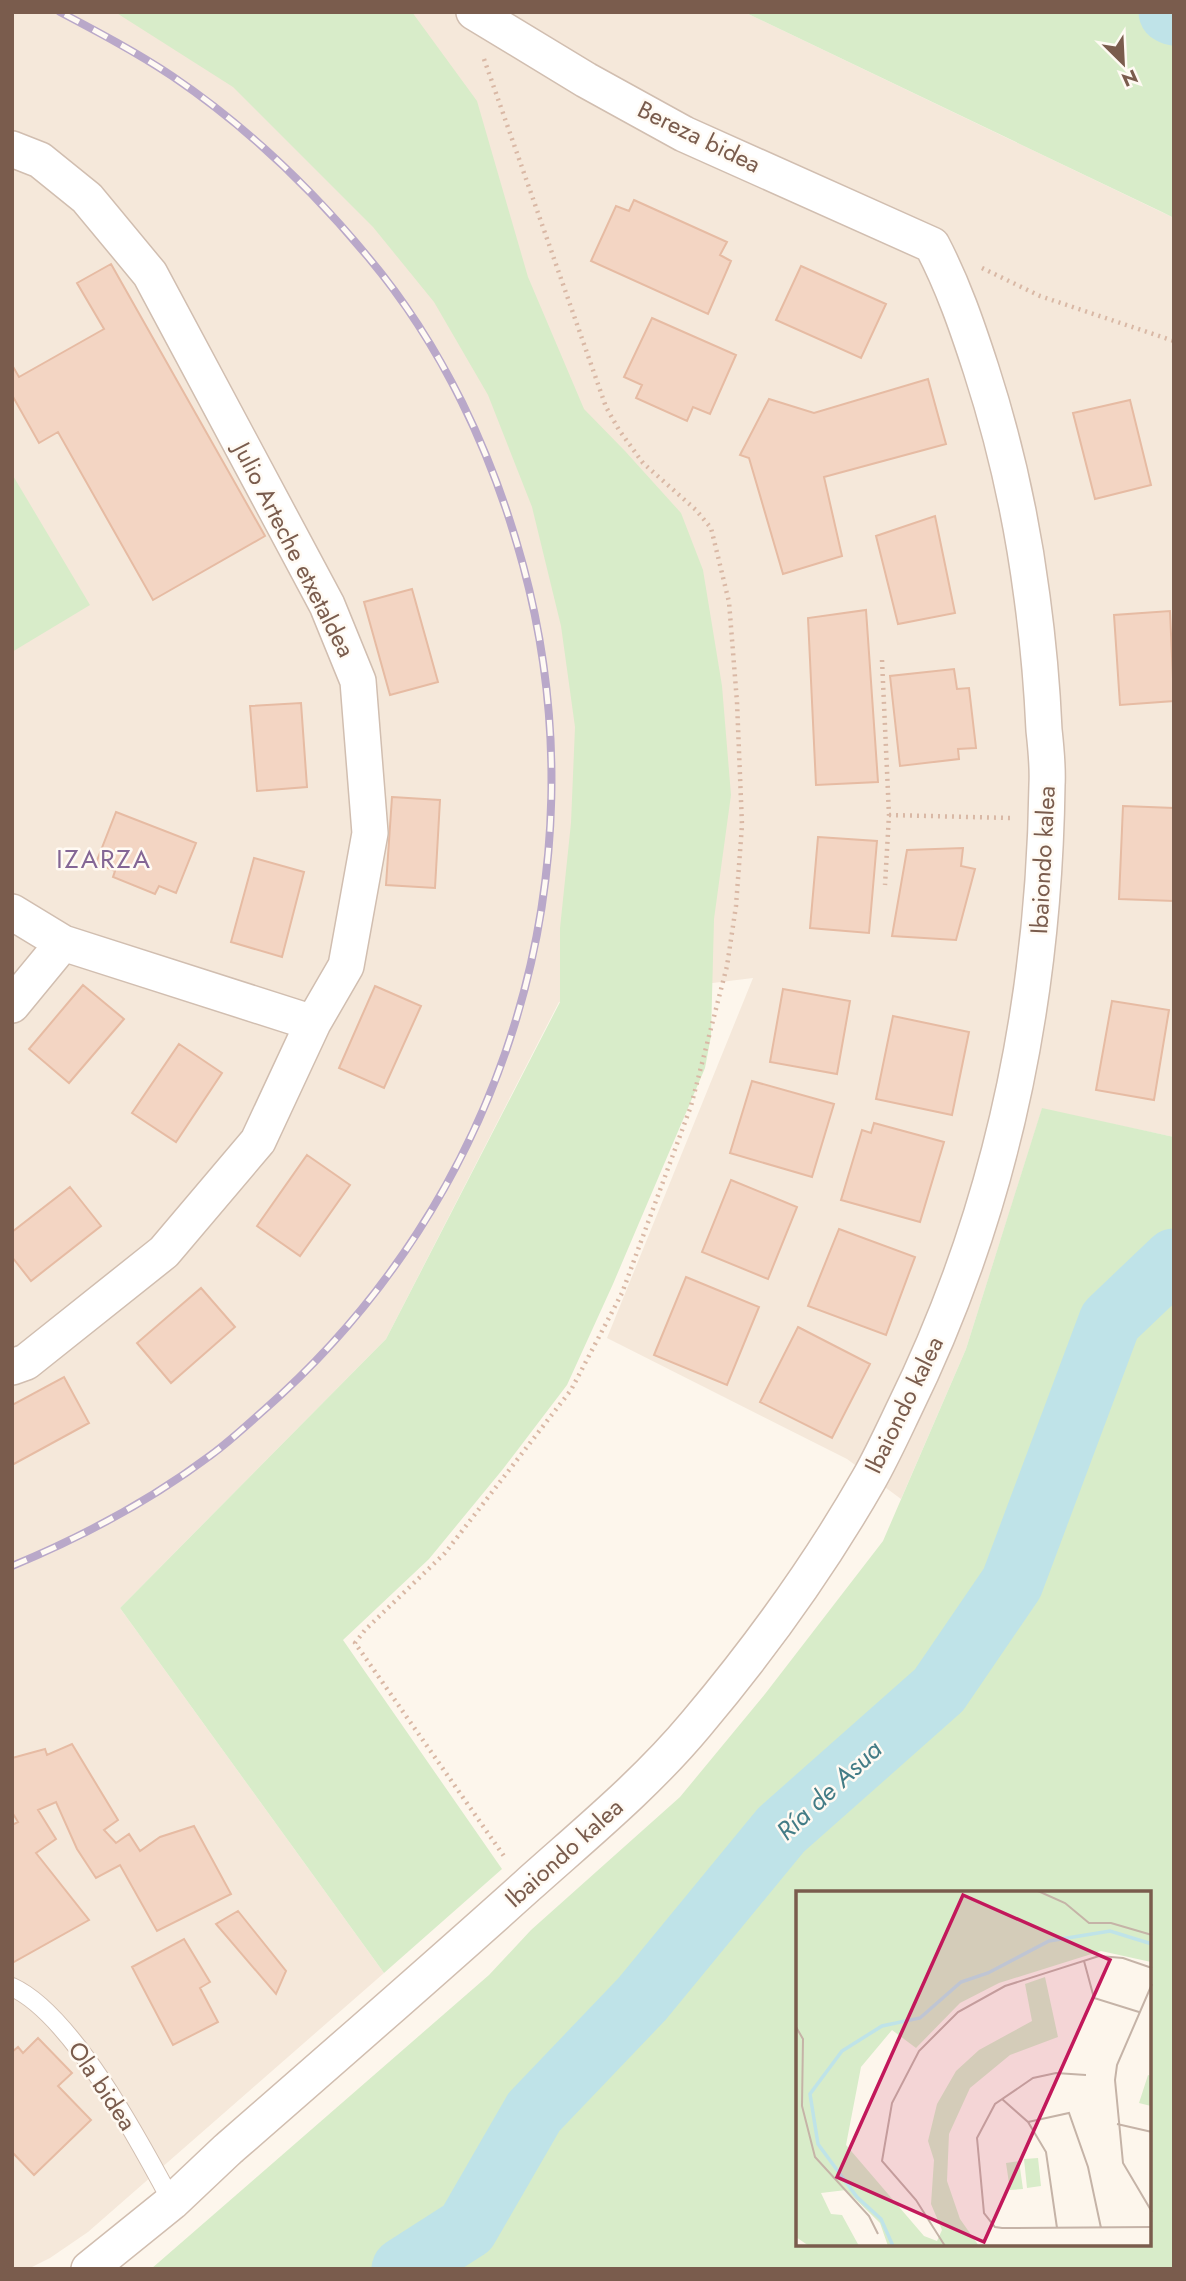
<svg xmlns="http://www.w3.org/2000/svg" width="1186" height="2281" font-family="Jost,sans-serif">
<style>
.residential{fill:#f5e8da}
.green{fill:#d8ecc9;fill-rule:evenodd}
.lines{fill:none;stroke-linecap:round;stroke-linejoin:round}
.river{stroke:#bfe3e8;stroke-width:63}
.building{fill:#f3d5c3;stroke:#e6bba3;stroke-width:2}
.lane-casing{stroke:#d1beb0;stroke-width:20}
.street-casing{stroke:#d1beb0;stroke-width:38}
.path{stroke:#d9b8a5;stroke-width:4.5;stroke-dasharray:2 5;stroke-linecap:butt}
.lane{stroke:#fff;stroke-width:18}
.street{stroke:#fff;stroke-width:35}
.rail-casing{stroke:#b9a8c9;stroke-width:8}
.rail{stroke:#fffaf3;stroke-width:5;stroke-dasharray:16;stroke-linecap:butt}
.labels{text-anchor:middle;stroke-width:5;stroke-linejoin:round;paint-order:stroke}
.street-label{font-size:24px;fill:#7a5c4d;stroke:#fffaf3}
.neighbourhood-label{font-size:26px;letter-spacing:2px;fill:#846695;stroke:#fffaf3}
.water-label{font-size:26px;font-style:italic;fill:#437c86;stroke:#fffaf3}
.inset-river{fill:none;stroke:#bfe3e8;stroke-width:3.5}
.inset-road{fill:none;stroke:#c5b3a7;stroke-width:2}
.view{fill:#c2185b;fill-opacity:0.15;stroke:#c2185b;stroke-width:3.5}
.inset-edge{fill:none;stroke:#7a5c4d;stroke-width:3.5}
</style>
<rect width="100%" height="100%" fill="#fdf6ec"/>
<path class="residential" d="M12 12H744L1174 218V1137L1042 1109 966 1349 901 1499 847 1459 607 1338 753 978 559 1002 386 1339 120 1608 384 1973 88 2232 50 2258 28 2269H12Z"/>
<path class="green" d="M115 12H412L477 101 528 277 584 409 625 451 681 513 703 570 722 686 731 795 714 919 711 1036 705 1068 613 1284 567 1385 503 1469 429 1559 343 1640 502 1869 384 1973 120 1608 386 1339 560 1002V928L571 823 575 727 561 626 532 507 488 395 434 302 373 227 233 87Z
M744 12H1174V218L1162 212Z
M12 474 90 605 12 652Z
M1042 1108 1174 1137V2269H151L489 1975 531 1930 680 1797 765 1694 883 1541 966 1349ZM1149 1892V2244H797V1892Z"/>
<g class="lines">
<path class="river" d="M1170 12 1174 14
M403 2269 467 2228 534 2112 642 1999 781 1830 939 1690 1012 1583 1110 1321 1174 1260"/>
</g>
<path class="building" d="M634 200 727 242 720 255 731 261 708 314 591 261 616 206 629 211Z
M111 264 265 536 153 600 58 432 39 443 12 395V365L19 377 104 329 77 283Z
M801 266 886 304 861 358 776 320Z
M652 318 736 355 710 414 693 407 687 421 636 398 642 385 624 377Z
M928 379 946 444 824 477 842 556 783 574 749 458 740 455 769 399 814 413Z
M1130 400 1151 485 1095 499 1073 413Z
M935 516 955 613 898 624 876 536Z
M412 589 438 682 390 695 364 602Z
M866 610 878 782 816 785 808 618Z
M1170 611 1174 701 1120 705 1114 615Z
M954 669 957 689 969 688 976 748 958 749 959 759 900 766 890 676Z
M301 703 307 787 257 791 250 706Z
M392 797 440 800 435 888 386 885Z
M1123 806 1174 808V901L1119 899Z
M116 812 196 843 176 893 159 886 155 894 113 877 115 871 96 863Z
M818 837 877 841 869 933 810 928Z
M963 848 961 866 975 869 956 940 892 936 907 850Z
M254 858 304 872 282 957 231 942Z
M83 985 124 1019 69 1083 29 1049Z
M375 986 421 1006 384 1088 339 1068Z
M783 989 850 1001 837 1074 770 1062Z
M1112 1001 1169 1010 1154 1100 1096 1090Z
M893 1016 969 1032 952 1115 876 1099Z
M179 1044 222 1073 176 1142 132 1113Z
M752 1081 834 1104 812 1177 730 1153Z
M874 1123 944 1142 920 1222 841 1200 862 1130 871 1133Z
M307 1155 350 1185 300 1256 257 1226Z
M731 1180 797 1207 768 1279 702 1252Z
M70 1187 101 1226 31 1281 12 1257V1232Z
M839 1229 915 1257 886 1335 808 1306Z
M686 1277 759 1307 727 1385 654 1355Z
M201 1288 235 1327 171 1383 137 1343Z
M798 1327 870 1364 832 1438 760 1402Z
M64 1377 89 1423 12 1465V1405Z
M72 1744 118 1820 104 1830 116 1843 129 1834 140 1851 160 1837 194 1826 231 1894 157 1931 120 1865 96 1878 77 1849 56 1802 38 1810 56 1839 36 1853 89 1920 12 1963V1825L18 1822 12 1812V1758L45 1749 47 1755Z
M238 1911 286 1971 276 1994 216 1924Z
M184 1939 210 1982 200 1988 218 2022 173 2045 132 1967Z
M38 2038 72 2073 58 2086 91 2120 34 2175 12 2152V2052L18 2047 23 2053Z"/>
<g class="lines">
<g class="lane-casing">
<path id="lane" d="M12 1987C72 2014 141 2144 172 2202"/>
</g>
<g class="street-casing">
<path id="street" d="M12 149 40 160 87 198 150 274 327 605 358 681 370 833 346 966 313 1023 258 1141 164 1252 26 1362 12 1367
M12 912 63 943 313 1023
M12 1005 63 943
M89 2269 172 2202 227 2150C328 2062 428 1975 528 1885 586 1833 646 1784 696 1724 760 1648 820 1565 869 1479 882 1456 893 1432 904 1409 1000 1214 1044 1002 1047 785 1048 767 1046 748 1044 730 1042 685 1038 641 1032 597 1022 520 1005 443 981 369 967 326 953 285 932 245L684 134 586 80 474 12"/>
</g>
<path class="path" d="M484 59 606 407 619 430 643 463 696 510 711 528 729 602 737 702 742 825 736 906 727 966 691 1106 622 1293 571 1390 445 1553 365 1630 355 1643 506 1859
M982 268 1040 296 1174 341
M882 660 889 815 885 885
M889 815 1010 818"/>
<use href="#lane" class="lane"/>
<use href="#street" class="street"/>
<g class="rail-casing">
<path id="rail" d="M12 1566C82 1537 151 1500 211 1455 230 1441 247 1425 264 1410 504 1200 606 873 523 565 493 454 442 345 368 257 311 188 246 126 172 76 136 52 98 32 60 12"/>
</g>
<use href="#rail" class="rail"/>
</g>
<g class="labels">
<g class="street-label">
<text transform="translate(699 137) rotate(26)" y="8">Bereza bidea</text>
<text transform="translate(294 550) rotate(63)" y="8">Julio Arteche etxetaldea</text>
<text transform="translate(1043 860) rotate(-87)" y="8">Ibaiondo kalea</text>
<text transform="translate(904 1405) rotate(-64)" y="8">Ibaiondo kalea</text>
<text transform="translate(564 1853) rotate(-42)" y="8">Ibaiondo kalea</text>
<text transform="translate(102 2086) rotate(56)" y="8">Ola bidea</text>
</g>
<g class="neighbourhood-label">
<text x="104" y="868">IZARZA</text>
</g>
<g class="water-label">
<text transform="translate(829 1790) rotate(-43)" y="9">Ría de Asua</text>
</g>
</g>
<g transform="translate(796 1891)">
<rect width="355" height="355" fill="#fdf6ec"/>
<path d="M0 0H355V71L305 60 203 92 164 112 120 157 96 139 65 176 50 254 128 345 141 350 146 339 135 313 138 269 132 250 141 213 160 180 183 159 236 130 229 93 249 86 262 146 214 164 174 197 153 243 151 290 164 328 183 355H92L84 332 50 299 25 302 35 323 46 324 63 355H13L0 346ZM352 184 355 185V215L343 212ZM242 267 245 295 231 297 228 268ZM223 270 227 298 214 299 210 272Z" fill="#d8ecc9"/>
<path class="inset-river" d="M97 355 85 328 61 306 22 253 14 203 46 160 86 135 124 127 165 91 192 82 253 50 314 40 356 53"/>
<path class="inset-road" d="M242 0 269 12 293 32H315L356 44M288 70 298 107 343 121M356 93 321 174 319 189 327 272 356 321M0 136 7 148 6 215 19 266 73 325 82 343M290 184 260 182 237 187 199 213 181 247 188 322 199 336 206 337 356 336M206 208 232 231 250 261 261 337M232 231 273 222 292 276 305 337M321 233 356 241M149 355 120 309 86 270 96 212 123 160 162 121 209 95 303 65 327 67 356 77"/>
<path class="view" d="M167 4 314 69 188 351 41 286Z"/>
<rect width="355" height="355" class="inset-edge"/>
</g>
<rect width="1186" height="2281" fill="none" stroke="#7a5c4d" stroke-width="28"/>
<g transform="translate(1123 63) rotate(156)" stroke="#fffaf3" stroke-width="5" paint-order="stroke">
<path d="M0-5L12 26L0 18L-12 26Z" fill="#7a5c4d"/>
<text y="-10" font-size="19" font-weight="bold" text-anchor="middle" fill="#7a5c4d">N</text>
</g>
</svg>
